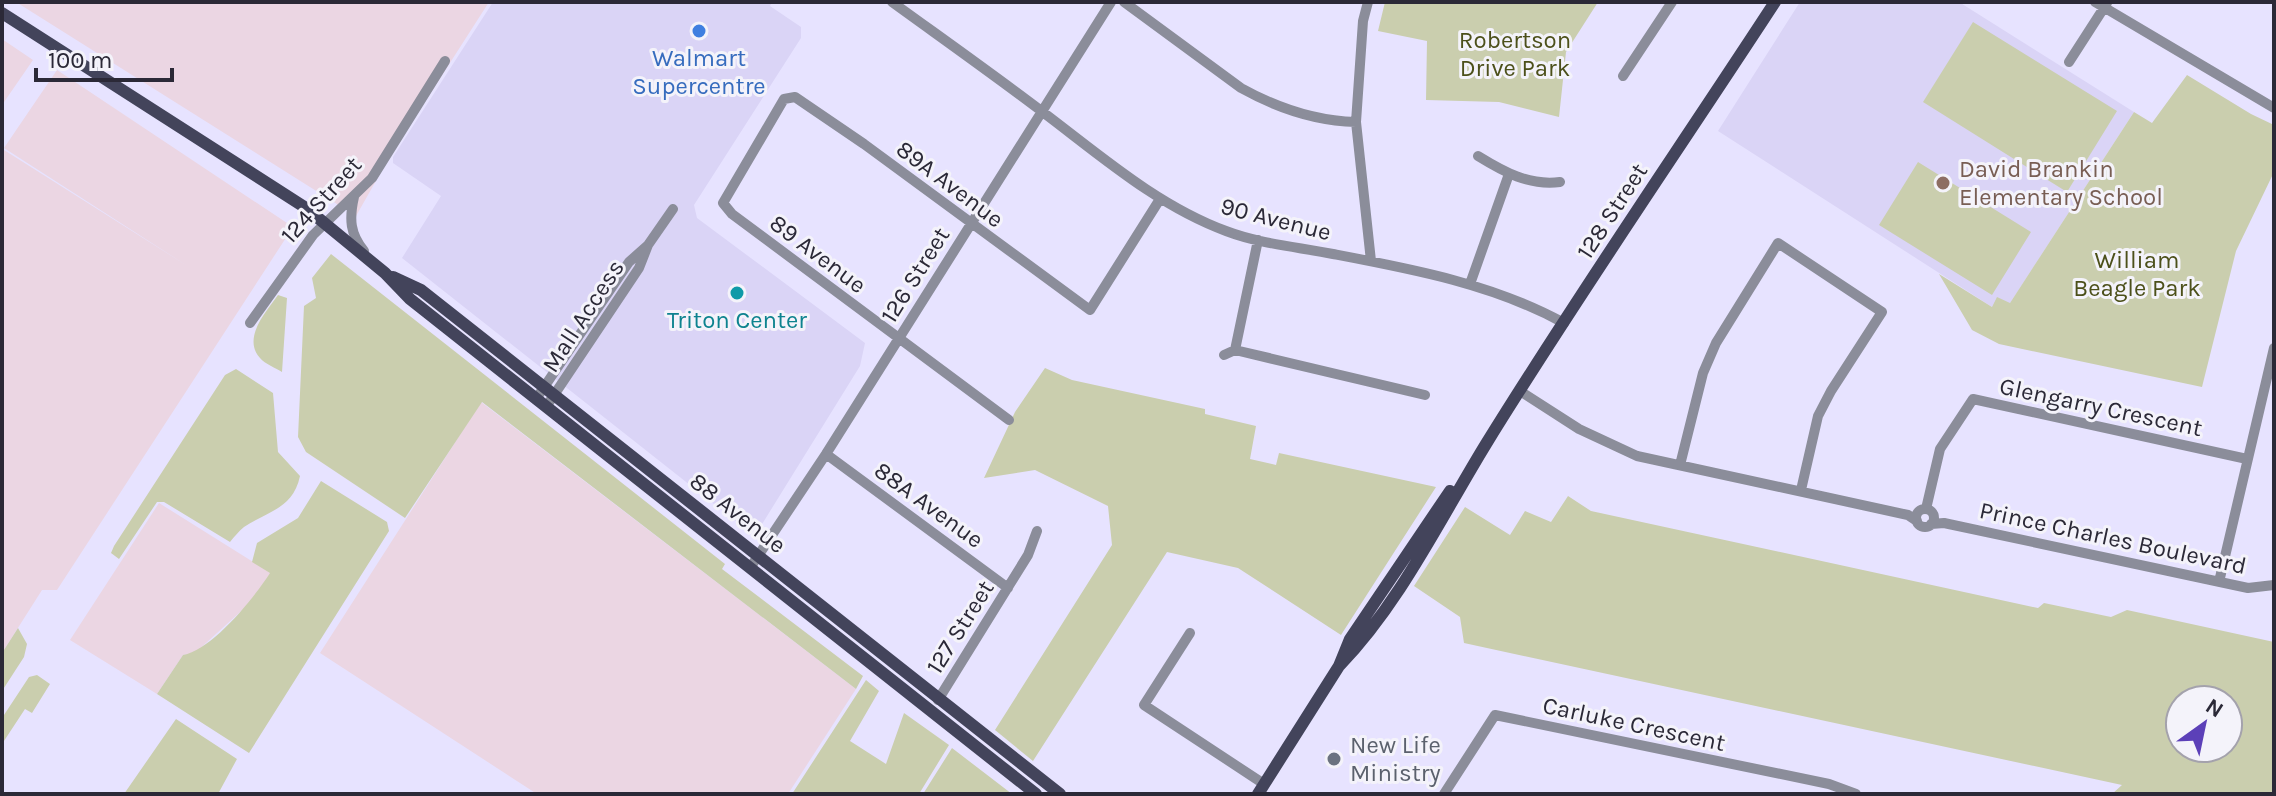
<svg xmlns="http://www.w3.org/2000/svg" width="2276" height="796" font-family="Karla,sans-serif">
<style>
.built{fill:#dad4f6}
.industrial{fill:#ebd6e3}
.green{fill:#caceae;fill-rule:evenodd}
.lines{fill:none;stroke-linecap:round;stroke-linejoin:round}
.minor{stroke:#8b8d9a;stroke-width:10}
.major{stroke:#43445b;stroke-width:12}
.shop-dot{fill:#3f7fe0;stroke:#f4f3fa;stroke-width:3}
.education-dot{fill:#8d6e63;stroke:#f4f3fa;stroke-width:3}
.culture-dot{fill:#0f9aa8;stroke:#f4f3fa;stroke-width:3}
.worship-dot{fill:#6b7280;stroke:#f4f3fa;stroke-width:3}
.labels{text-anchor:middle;stroke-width:6;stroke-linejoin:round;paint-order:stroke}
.park-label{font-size:24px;fill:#4c501a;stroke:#f4f3fa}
.shop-label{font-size:24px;fill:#366cbe;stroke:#f4f3fa}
.education-label{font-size:24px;fill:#785e54;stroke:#f4f3fa;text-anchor:start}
.street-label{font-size:24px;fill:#2b2937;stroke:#f4f3fa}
.culture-label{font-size:24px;fill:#0d838f;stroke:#f4f3fa}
.worship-label{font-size:24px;fill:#5b616d;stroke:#f4f3fa;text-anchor:start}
</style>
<rect width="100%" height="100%" fill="#e7e3ff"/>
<path class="built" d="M493 2H772L770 6 801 27V38L694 205 697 218 865 343 860 366 759 529 753 532 747 530 402 258 441 196 393 163V157Z
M1800 2H1959L2134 112 2003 314 1718 131Z"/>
<path class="industrial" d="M16 2H489L389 158 356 216Z
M2 39 33 60 2 105Z
M57 70 293 227 57 590H42L2 653V153L4 150 189 267 4 148Z
M481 402 856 689 788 794H537L320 653Z
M159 503 271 573 250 603 195 653 183 655 157 694 70 640Z"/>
<path class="green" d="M1385 2H1598L1566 52 1559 117 1499 102 1426 100 1427 41 1378 31Z
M1973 22 2117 111 2067 192 1923 102Z
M2187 75 2251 114 2274 125V172L2236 251 2202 387 1999 344 1972 330 1939 274 1992 307 1997 297 2010 303 2134 112 2152 123Z
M1918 162 2031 232 1992 295 1879 225Z
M331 254 725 564 722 569 863 676 856 689 482 402 405 518 306 452 298 437 304 306 316 298 312 278Z
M278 295 287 298 282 372C276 368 265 364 260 358 242 338 266 312 278 295Z
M1045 368 1072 380 1205 409V414L1256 426 1250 459 1276 465 1279 453 1436 487 1341 635 1238 568 1167 552 1033 761 995 730 1112 545 1108 506 1035 470 984 478 1015 412Z
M236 369 273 393 278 452 300 476C293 509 268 511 244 527 239 531 234 537 230 542L164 502H157L119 559 111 553 114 546 225 375Z
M321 481 387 522 389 531 249 753 157 694 183 655C212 650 254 598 270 573L252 562 257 543 298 518Z
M1568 496 1591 511 2038 608 2044 603 2111 617 2127 610 2274 642V794H2112L2122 785 1464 643 1460 617 1414 586 1465 507 1510 535 1525 511 1551 522ZM2180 700H2228V748H2180Z
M18 628 27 644 24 657 2 691V653Z
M37 675 50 684 32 713 25 709 2 744V718L29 677Z
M866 680 879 691 850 741 886 764 904 713 949 745 919 794H792Z
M176 719 237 759 218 794H124Z
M952 748 1012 794H923Z"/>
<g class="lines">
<path class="minor" d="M892 2C943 39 994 75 1044 113 1101 156 1158 206 1226 231 1260 244 1298 247 1333 254 1412 269 1493 284 1564 323
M1124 2 1241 88C1277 108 1315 121 1356 122
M1368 2 1363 21 1356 122 1371 261
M2095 2 2274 108
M2069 62 2107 3
M1623 76 1672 2
M1478 156C1504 172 1529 186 1560 182
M354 197C349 219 350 234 364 251
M1258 240 1235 350 1425 395
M1470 284 1509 174
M250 323 313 235 372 178 445 61
M1224 355 1235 350
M1520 391 1579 429 1637 456 1908 515 1917 521
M536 399 629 262 647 246
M546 407 639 268 648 245 673 209
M1009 420 732 214 723 203 784 99 795 97 864 144 1090 310 1160 199
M826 454 1008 588
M1680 465 1703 373 1716 343 1778 243 1882 312 1831 391 1818 416 1801 490
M1926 509 1940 449 1973 399 2247 459
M1916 518a9 9 0 1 1 18 0a9 9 0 1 1-18 0Z
M1931 524 1944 523 2248 588 2274 585
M750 568 826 454 1111 2
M2219 582 2274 348
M1190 633 1144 705 1264 784
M938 700 1028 555 1037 531
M1444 794 1495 715 1829 784 1856 794"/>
<path class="major" d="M2 13 306 208 385 273 410 299 1036 794
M393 277 421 290 1060 794
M1339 666C1400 603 1440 519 1486 444 1578 295 1679 149 1775 2
M1258 794 1339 666 1350 639 1450 491"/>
</g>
<circle class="shop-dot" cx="699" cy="31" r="8"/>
<circle class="education-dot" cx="1943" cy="183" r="8"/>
<circle class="culture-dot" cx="737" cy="293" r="8"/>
<circle class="worship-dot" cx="1334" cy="759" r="8"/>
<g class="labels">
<g class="park-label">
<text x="1515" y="48">Robertson<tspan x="1515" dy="28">Drive Park</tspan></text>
<text x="2137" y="268">William<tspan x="2137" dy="28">Beagle Park</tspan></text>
</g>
<g class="shop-label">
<text x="699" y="66">Walmart<tspan x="699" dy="28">Supercentre</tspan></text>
</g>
<g class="education-label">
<text x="1959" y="177">David Brankin<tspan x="1959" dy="28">Elementary School</tspan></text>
</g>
<g class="street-label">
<text transform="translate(950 184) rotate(37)" y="8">89A Avenue</text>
<text transform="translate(321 200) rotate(-48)" y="8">124 Street</text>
<text transform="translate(1612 211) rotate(-57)" y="8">128 Street</text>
<text transform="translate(1276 219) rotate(14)" y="8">90 Avenue</text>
<text transform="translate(818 254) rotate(37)" y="8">89 Avenue</text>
<text transform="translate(915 275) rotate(-58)" y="8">126 Street</text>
<text transform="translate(583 316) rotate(-57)" y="8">Mall Access</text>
<text transform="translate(2101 407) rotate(12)" y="8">Glengarry Crescent</text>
<text transform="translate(929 505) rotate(36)" y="8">88A Avenue</text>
<text transform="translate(738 513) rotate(38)" y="8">88 Avenue</text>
<text transform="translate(2113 538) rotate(12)" y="8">Prince Charles Boulevard</text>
<text transform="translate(960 627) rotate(-58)" y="8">127 Street</text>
<text transform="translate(1634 724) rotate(12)" y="8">Carluke Crescent</text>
</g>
<g class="culture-label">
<text x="737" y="328">Triton Center</text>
</g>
<g class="worship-label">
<text x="1350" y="753">New Life<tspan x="1350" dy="28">Ministry</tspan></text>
</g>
</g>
<rect width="2276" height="796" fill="none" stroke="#2b2937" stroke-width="8"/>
<g transform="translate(2204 724) rotate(33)"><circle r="38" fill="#f4f3fa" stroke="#a4a2ac" stroke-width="2"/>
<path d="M0-6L14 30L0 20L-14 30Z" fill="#5c40b8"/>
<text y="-12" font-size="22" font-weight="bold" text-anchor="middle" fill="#2b2937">N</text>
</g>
<path d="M36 68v12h136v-12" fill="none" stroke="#2b2937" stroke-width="4"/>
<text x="48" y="68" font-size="24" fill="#2b2937" stroke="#f4f3fa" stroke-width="6" paint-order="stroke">100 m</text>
</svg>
